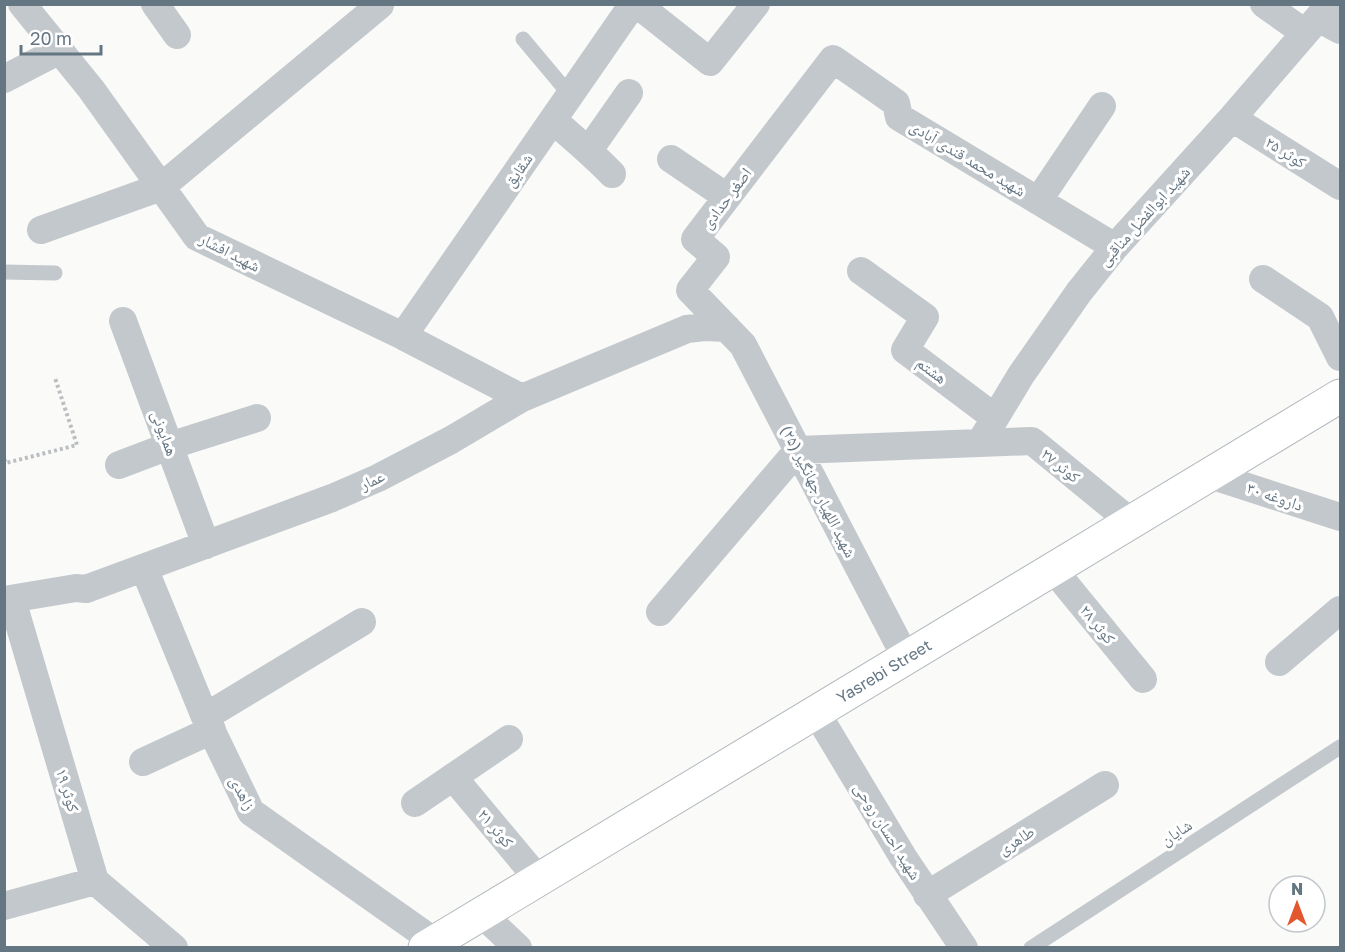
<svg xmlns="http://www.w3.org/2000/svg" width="1345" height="952" font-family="'Golos Text','Noto Naskh Arabic',sans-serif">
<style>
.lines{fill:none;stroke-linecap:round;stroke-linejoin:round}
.secondary-casing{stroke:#b3babf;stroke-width:35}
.path{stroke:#bbbfc2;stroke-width:4;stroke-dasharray:3 3;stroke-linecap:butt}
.service{stroke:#c3c8cc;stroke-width:15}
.minor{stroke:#c3c8cc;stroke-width:28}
.secondary{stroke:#fff;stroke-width:33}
.labels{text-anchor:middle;stroke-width:6;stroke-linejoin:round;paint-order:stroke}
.street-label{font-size:16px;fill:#657683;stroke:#fff}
</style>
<rect width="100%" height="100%" fill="#fafaf8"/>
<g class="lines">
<g class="secondary-casing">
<g id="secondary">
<path id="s1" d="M425 948 1340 396"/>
</g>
</g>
<path class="path" d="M4 459 6 463 77 445 55 378"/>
<path class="service" d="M523 39 570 95
M4 272 55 273
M1031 948 1340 747"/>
<path class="minor" d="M22 4 91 89 197 237 403 336 522 398
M155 4 177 35
M637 4 710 62 756 4
M1264 4 1305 33
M1318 18 1340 30
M4 79 60 50
M1232 118 1340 186
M553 120C573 138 593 154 612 174
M589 150 629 93
M671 159 727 197
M1038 201 1102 106
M41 230 161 187 380 5
M861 271 925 317 905 350 994 417
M1263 279 1320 317 1340 357
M123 321 206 545
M403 336 633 4
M980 443 1021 375 1079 292 1115 247 1232 118 1330 4
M119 465 169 446 257 418
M1210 475 1340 517
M144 568 205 717 251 812 435 942
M1053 569 1143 679
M4 600 76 588 86 589 332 498 378 478 451 440 522 398 687 329 704 327 727 328
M12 600 95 881 174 948
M660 612 798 450 1032 441 1131 522
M906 658 743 345 690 290 716 257 695 239 833 59 896 103 899 117 1115 247
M1279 662 1340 610
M816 712 903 857 964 948
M205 717 362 622
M143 762 212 730
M453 777 539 880
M415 803 509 739
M927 895 1105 785
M4 906 95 881
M482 914 518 948"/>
<use href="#secondary" class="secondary"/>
</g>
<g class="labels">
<g class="street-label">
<text transform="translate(1286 152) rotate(32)" y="6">کوثر ۲۵</text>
<text transform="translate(968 158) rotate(31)" y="6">شهید محمد قندی آبادی</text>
<text transform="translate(518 170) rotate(-55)" y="6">شقایق</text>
<text transform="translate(726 198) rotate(-53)" y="6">اصغر حدادی</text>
<text transform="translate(1144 216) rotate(-48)" y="6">شهید ابوالفضل مناقبی</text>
<text transform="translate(230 252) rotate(27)" y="6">شهید افشار</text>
<text transform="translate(932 370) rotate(37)" y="6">هشتم</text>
<text transform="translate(165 433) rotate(70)" y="6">همایونی</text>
<text transform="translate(1061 465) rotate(39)" y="6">کوثر ۲۷</text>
<text transform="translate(372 480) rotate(-25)" y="6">عمار</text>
<text transform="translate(819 491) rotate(63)" y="6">شهید اللهیار جهانگیر (۲۵)</text>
<text transform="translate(1275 496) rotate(19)" y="6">داروغه ۳۰</text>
<text transform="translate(1098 624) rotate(51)" y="6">کوثر ۲۸</text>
<text dy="6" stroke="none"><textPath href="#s1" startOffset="536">Yasrebi Street</textPath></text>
<text transform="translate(68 790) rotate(73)" y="6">کوثر ۱۹</text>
<text transform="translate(243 793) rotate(62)" y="6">زاهدی</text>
<text transform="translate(496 828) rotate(50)" y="6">کوثر ۲۱</text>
<text transform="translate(888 831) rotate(58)" y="6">شهید احسان روحی</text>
<text transform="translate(1176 832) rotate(-33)" y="6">شایان</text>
<text transform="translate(1016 840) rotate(-32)" y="6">طاهری</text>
</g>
</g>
<rect width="1345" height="952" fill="none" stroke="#657683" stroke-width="12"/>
<g transform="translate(1297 904)"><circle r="28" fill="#ffffff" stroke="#c1c8cd" stroke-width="1.5"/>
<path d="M0-4.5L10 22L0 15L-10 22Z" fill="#e4572e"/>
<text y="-9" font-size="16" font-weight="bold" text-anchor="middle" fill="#657683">N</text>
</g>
<path d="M21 45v9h80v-9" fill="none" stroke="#657683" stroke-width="3"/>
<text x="30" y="45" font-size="18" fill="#657683" stroke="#ffffff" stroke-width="4.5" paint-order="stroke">20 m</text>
</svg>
